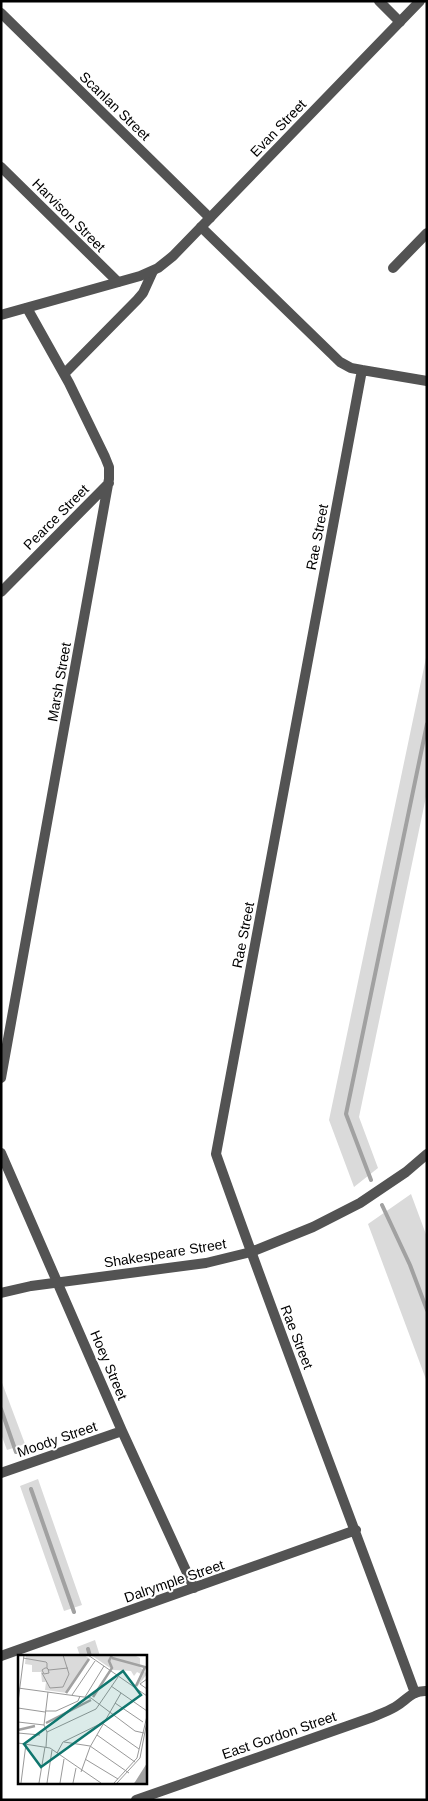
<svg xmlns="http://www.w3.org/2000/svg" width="428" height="1801" font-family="Helvetica,sans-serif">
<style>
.green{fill:#dadada}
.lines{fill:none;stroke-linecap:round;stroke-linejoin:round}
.stream{stroke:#a1a1a1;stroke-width:4}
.minor{stroke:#535353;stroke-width:10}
.tertiary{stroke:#535353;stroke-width:10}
.labels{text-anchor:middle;stroke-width:4;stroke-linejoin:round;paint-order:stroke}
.street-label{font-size:14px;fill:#000;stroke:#fff}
.inset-river{fill:none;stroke:#a1a1a1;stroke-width:2.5}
.inset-road{fill:none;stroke:#999;stroke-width:1}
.view{fill:#0f766e;fill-opacity:0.15;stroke:#0f766e;stroke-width:2.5}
.inset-edge{fill:none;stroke:#000;stroke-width:2.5}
</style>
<rect width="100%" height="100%" fill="#fff"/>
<path class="green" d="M427 653V792L359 1117 378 1168 354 1187 329 1120Z
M411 1194 427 1237V1382L368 1224Z
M1 1380 25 1444 7 1450 1 1434Z
M38 1479 82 1605 64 1611 20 1486Z
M95 1640 100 1656H80L77 1647Z"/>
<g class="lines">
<path class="stream" d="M371 1180 346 1114 427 724
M382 1205 410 1265 427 1310
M1 1409 16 1452
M31 1489 74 1612
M88 1649 90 1656"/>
<path class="minor" d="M379 1 400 22
M1 13 210 218
M1 167 118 282
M201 227 340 362 351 368 362 370 216 1154C280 1335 349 1513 415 1693
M393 268 427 233
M362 370 427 381
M64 374 137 300 143 293 153 271
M1 592 109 483
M1 1078 109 479V467L105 457 69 383 27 308
M1 1153 122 1431 194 1588
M1 1473 122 1431
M1 1656 356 1530"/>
<path class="tertiary" d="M1 315 140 276 158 268 173 256 420 1
M1 1293 31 1286 206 1263 251 1252 313 1227 360 1203 406 1172 427 1154
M136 1800 373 1717C380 1714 388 1711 395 1707 407 1700 412 1690 427 1691"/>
</g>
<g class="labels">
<g class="street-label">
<text transform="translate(115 106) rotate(44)" y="5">Scanlan Street</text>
<text transform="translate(278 128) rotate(-46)" y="5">Evan Street</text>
<text transform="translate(69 215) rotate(45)" y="5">Harvison Street</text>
<text transform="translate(56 517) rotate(-45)" y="5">Pearce Street</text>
<text transform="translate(317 537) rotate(-79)" y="5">Rae Street</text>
<text transform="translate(59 682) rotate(-80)" y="5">Marsh Street</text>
<text transform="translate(243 935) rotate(-79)" y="5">Rae Street</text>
<text transform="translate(165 1253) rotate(-9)" y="5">Shakespeare Street</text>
<text transform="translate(297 1337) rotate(69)" y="5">Rae Street</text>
<text transform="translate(109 1365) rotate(67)" y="5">Hoey Street</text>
<text transform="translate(57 1439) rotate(-19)" y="5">Moody Street</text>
<text transform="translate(174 1581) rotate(-19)" y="5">Dalrymple Street</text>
<text transform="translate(279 1735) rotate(-19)" y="5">East Gordon Street</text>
</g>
</g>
<g transform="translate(18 1655)">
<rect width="129" height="129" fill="#fff"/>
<path d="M8 0H66L72 4 49 38 27 35 28 27H24L23 17H14V10L7 9ZM73 0H116L122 3V12L129 19 119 32 117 30 123 19 119 17 116 21 113 16 95 15Z" fill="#dadada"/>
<path d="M129 108V128H116L117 127Z" fill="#a1a1a1"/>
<path class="inset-river" d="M94 3 127 12 118 31M48 38 71 4M75 42 94 13 91 6 94 0M28 68 73 45M0 75 17 71"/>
<path class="inset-road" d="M70 0 129 41M5 3 28 7 29 8V13L30 14 31 18 26 19 24 15 27 13H29L31 15 50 13M24 18 32 33 45 32 51 19 45 0M129 24 122 29 129 34M93 31 129 56M0 33 73 43 117 76 126 78M54 40 77 6M67 42 86 11M0 47 6 0M97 48 125 67M0 53 27 57M27 56H38L60 46 62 41M0 67 26 70M29 77 26 70 30 37M0 78 22 80M79 80 117 107M46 87 72 91 111 118M0 88 32 93 83 128M28 92 29 77 78 54 100 22M39 98 45 87 84 68 121 94M67 104 100 124M63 117 72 92 103 38M3 128 8 89M21 128 27 92M29 128 34 95M42 128 46 104M55 128 58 113M96 128 119 103 129 61M99 128 122 103 129 66"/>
<path class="view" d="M105 16 123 40 23 112 6 89Z"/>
<rect width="129" height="129" class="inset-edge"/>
</g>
<rect width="428" height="1801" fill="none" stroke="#000000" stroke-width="5"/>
</svg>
